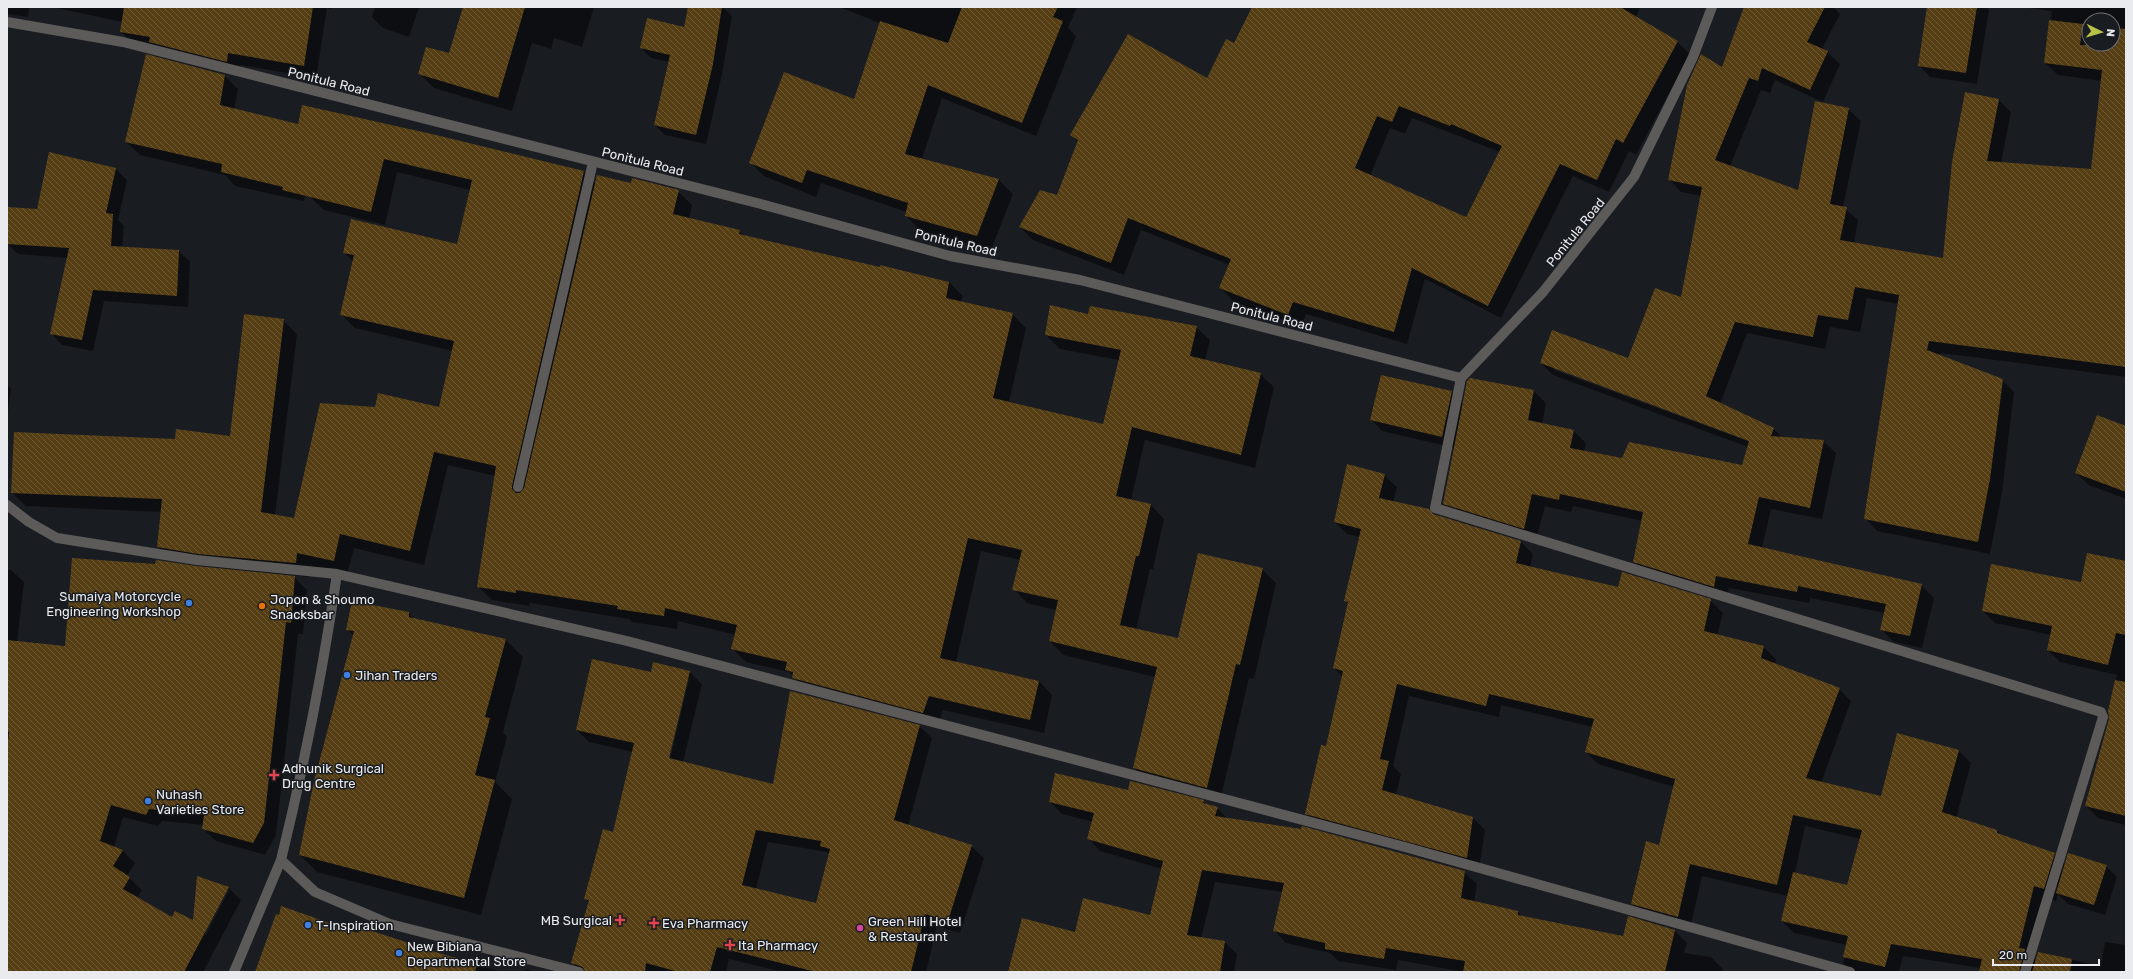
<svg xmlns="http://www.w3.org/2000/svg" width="2133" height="979" font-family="Rubik,sans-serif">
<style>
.shadow{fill:#0007;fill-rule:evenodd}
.building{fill:url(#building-back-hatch);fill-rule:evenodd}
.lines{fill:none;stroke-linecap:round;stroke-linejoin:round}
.minor{stroke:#5d5a5a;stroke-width:10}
.shop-dot{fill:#3f7fe0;stroke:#191c21;stroke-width:1.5}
.food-dot{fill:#e8710a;stroke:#191c21;stroke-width:1.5}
.health-dot{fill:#e0444e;stroke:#191c21;stroke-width:1.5}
.hotel-dot{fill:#d1479c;stroke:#191c21;stroke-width:1.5}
.labels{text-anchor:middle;stroke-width:3;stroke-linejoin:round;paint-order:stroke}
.street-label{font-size:13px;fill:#e9ebee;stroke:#191c21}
.poi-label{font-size:13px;fill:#e9ebee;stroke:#191c21;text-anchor:start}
</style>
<defs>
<pattern id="building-back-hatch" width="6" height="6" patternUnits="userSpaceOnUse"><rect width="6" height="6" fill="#563e14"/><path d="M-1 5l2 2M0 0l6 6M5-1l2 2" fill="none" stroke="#6e5a36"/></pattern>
</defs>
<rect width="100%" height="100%" fill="#191c21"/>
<path class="shadow" d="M7 7H29L28 17 7 14Z
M51 7H332V9L327 8 316 78 241 65 239 74 134 44 121 32 123 22Z
M375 7H419L409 37 383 28 372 17Z
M464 7H594L582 47 554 38 551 49 532 43 512 111 434 88 419 73 450 54Z
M689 7H723L732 16 722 74 706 144 665 135 655 125 669 62 651 58 641 48 685 28Z
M839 7H1077L1068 28 1076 36 1036 136 942 98 922 159 999 180 1013 194 991 250 920 230 906 216 907 212 821 183 816 197 764 176 750 162 855 101 880 23Z
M1253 7H1640L1636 18 1677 42 1690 54 1636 155 1629 151 1609 192 1573 176 1501 318 1425 279 1407 344 1306 314 1301 327 1233 301 1221 288 1230 265 1141 230 1124 275 1033 240 1020 227 1058 196 1078 142 1072 135 1207 80 1235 45ZM1412 118 1500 152 1467 218 1370 176 1390 128 1405 134Z
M1745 7H1833L1840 14 1822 49 1827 52 1840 64 1823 102 1775 80 1770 93 1761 90 1730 166 1798 191 1848 109 1861 121 1843 207 1858 220 1854 243 1944 259 1999 100 2011 112 2001 163 2092 170 2102 81 2058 75 2045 63 2052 11 2021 7H2126V377L1941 353 1940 356 2002 380 2014 392 2002 492 1990 554 1877 531 1865 518 1899 304 1867 298 1860 332 1830 327 1825 349 1747 333 1720 404 1774 429 1783 438 1823 441 1836 453 1822 519 1771 509 1762 548 1921 585 1934 598 1922 648 1894 642 1881 629 1885 613 1810 598 1809 603 1729 588 1726 598 1646 574 1634 561 1642 521 1573 506 1571 512 1545 506 1536 540 1456 516 1444 503 1455 448 1382 431 1371 419 1451 392 1463 404 1534 391 1546 403 1542 424 1574 431 1586 443 1584 451 1622 459 1742 466 1748 447 1553 375 1541 363 1629 360 1682 299 1701 196 1681 192 1669 179 1722 68ZM2089 20H2113V44H2089ZM1554 368 1754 442 1753 443 1554 370Z
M1928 7H1986L1989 10 1977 84 1930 77 1919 65Z
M224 75 238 89 234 110 313 139 304 201 235 186 225 175 140 155 126 142Z
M338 115 584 172 596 184H632L678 191 692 205 689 219 739 231 745 237 949 282 963 296 961 302 1012 314 1026 328 1009 402 1104 425 1119 360 1060 349 1046 335 1089 315 1196 327 1210 340 1205 361 1260 374 1274 387 1255 468 1145 440 1131 500 1151 505 1164 519 1153 569H1150L1136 630 1179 640 1262 569 1276 583 1254 679 1249 678 1220 801 1148 782 1134 768 1155 677 1063 655 1050 641 1056 610 1027 603 1014 589 1020 560 981 551 956 662 1039 681 1052 695 1044 733 943 710 937 726 807 692 789 672 746 662 732 648 736 635 678 621 677 629 632 622 629 619 530 603 529 606 492 600 478 586 495 476 448 465 424 565 354 548 347 575 310 566 309 577 212 567 172 561 158 547 162 512 26 506 12 493 176 440 231 437 283 320 297 334 275 516 294 519 375 408H440L453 351 355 328 341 314 353 261 344 252 458 245 470 190 397 172 385 225 324 210 310 197Z
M50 154 116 169 127 180 118 220 124 226 122 247 179 251 190 262 188 307 104 301 93 351 62 345 51 333 68 258 18 254 7 243 37 210Z
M7 385 11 389 7 419Z
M2126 427V499L2089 485 2076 473Z
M1384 475 1397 487 1393 502 1521 542 1533 554 1530 568 1619 589 1710 600 1723 613 1717 635 1764 647 1776 659 1775 664 1839 689 1851 701 1821 783 1881 797 1898 734 1959 751 1971 763 1956 818 1997 831 2002 836 2054 853 2066 865 2106 866 2117 877 2105 915 2068 904 2058 894 2056 901 2046 898 2032 957 2036 962 2039 953 2101 966 2105 942 2126 945V972H1984L1981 968 1903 956 1899 972H1852L1843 963 1847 945 1794 933 1782 921 1788 896 1702 876 1690 929 1644 916 1632 903 1660 846 1674 787 1598 764 1586 752 1593 727 1501 705 1499 717 1409 696 1393 766 1401 774 1396 795 1473 818 1485 830 1479 869 1318 826 1306 813 1327 747 1343 677 1334 668 1348 604 1345 601 1360 537 1347 534 1335 522ZM1805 826 1860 839 1847 886 1795 873Z
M2126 562V825L2098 818 2086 806 2110 719 2109 711 2117 675 2060 662 2048 650 2051 635 1995 623 1983 611 2082 583Z
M196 567 294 577 307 590 303 634H298L276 835 265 855 216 841 203 829 204 825 162 821 158 826 123 817 114 847 123 851 135 863 127 876 142 890 137 898 173 918 193 922 198 877 229 888 241 900 203 972H7V570H11L24 582 17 642 66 647ZM227 889 229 890 205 936V931Z
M409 613 414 619 506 640 523 657 503 732 507 737 495 782 512 799 481 915 317 872 299 854 304 841 354 636 347 629Z
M690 672 702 684 683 762 774 785 919 726 932 738 908 826 971 846 984 858 960 933 937 926 926 972H782L729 959 726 972H581L573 963 589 903 585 898 614 833 633 752 589 742 577 730 652 673ZM687 679H689L669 763 667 762ZM768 842 827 852 830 855 817 905 756 889Z
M1129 792 1203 801 1207 805 1217 808 1228 819 1464 872 1477 884 1474 902 1518 912 1523 917 1624 937 1674 930 1687 943 1684 953 1711 957 1723 969 1722 972H1464L1398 960 1396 970 1338 961 1330 953 1286 943 1274 930 1283 892 1215 882 1201 938 1225 942 1237 954 1234 972H1009L1076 933 1151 916 1162 869 1100 851 1088 838 1093 822 1062 814 1050 802Z
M359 934 415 946 417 948 502 972H256Z
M525 969 535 972H525Z"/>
<path class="building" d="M124 7H313L304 66 228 53 227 62 149 42 150 37 120 32Z
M463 7H525L498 98 418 74 426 47 449 53Z
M688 7H722L713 64 696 135 654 125 670 55 640 48 647 18 684 27Z
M962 7H1058L1053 17 1063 21 1022 123 928 85 905 154 999 179 977 236 905 216 908 203 807 170 802 183 749 163 784 72 854 99 880 21 948 43Z
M1252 7H1620L1678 41 1623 143 1616 139 1597 180 1560 164 1488 306 1412 268 1394 332 1293 302 1288 315 1219 288 1231 259 1128 218 1111 263 1019 227 1040 190 1057 195 1078 140 1070 135 1128 34 1207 78 1226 39 1234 43ZM1399 106 1450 126 1451 124 1502 146 1466 217 1355 168 1377 116 1392 122Z
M1744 7H1825L1807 42 1828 51 1810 90 1762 68 1758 81 1749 78 1715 160 1798 190 1815 101 1849 108 1830 204 1847 207 1840 240 1943 258 1952 162 1965 92 1999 99 1987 161 2091 169 2102 70 2044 63 2049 20 2083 24 2080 45 2113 44V28L2126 29V367L1929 341 1927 350 2003 379 1990 479 1978 542 1864 519 1899 295 1855 287 1848 320 1818 315 1813 337 1735 322 1706 396 1774 428 1771 436 1824 440 1810 508 1759 497 1748 544 1922 584 1910 636 1880 630 1886 604 1798 586 1797 592 1716 576 1714 587 1633 562 1643 512 1560 494 1559 500 1532 494 1524 529 1443 504 1467 381 1470 378 1534 390 1528 420 1574 430 1570 448 1622 458 1629 442 1742 465 1749 441 1540 363 1552 330 1628 358 1655 288 1681 297 1702 187 1668 180 1687 85 1701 54 1722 67Z
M1927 7H1977L1966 73 1918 66Z
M146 54 225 75 220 105 298 124 302 105 436 135 584 171 512 486V489L516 493H520L524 488 597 175 631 183 632 178 679 190 673 214 740 230 739 234 880 267V265L949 282 946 298 1013 313 993 398 1103 424 1121 350 1045 335 1050 305 1088 314 1090 306 1197 326 1190 356 1261 373 1241 455 1132 427 1116 496 1151 504 1139 556H1136L1120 625 1178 638 1198 553 1263 568 1240 665 1236 664 1207 788 1133 768 1157 667 1049 641 1058 600 1012 590 1022 550 968 538 940 658 1039 681 1030 720 929 696 923 713 792 678 793 672 785 670 787 662 731 649 737 625 665 608 664 616 617 609 618 606 516 590V593L477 587 496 466 434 452 410 551 340 534 334 561 297 553 296 563 198 554 157 547 162 499 11 493 14 432 175 439 176 429 230 436 244 314 284 319 261 512 294 518 320 403 375 407 378 393 439 407 454 341 340 315 354 255 343 253 351 219 457 244 472 180 384 159 371 212 282 190 283 187 221 172 222 164 125 142Z
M49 152 116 168 106 213 113 214 111 246 179 250 177 296 93 290 82 340 50 334 69 248 7 244 8 207 37 209Z
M1381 375 1452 391 1442 437 1370 420Z
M2097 415 2126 426V492L2075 473Z
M1347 464 1385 474 1379 498 1429 509 1433 514 1521 541 1516 563 1618 587 1622 572 1711 599 1704 631 1764 646 1761 658 1840 688 1806 778 1881 796 1897 733 1959 750 1942 812 1997 830V833L2055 853 2044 889 2034 886 2019 948 2025 949 2019 972H1979L1982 959 1891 944 1885 967 1843 957 1848 936 1781 921 1793 872 1847 885 1862 830 1793 815 1777 885 1690 864 1678 917 1631 904 1646 841 1659 845 1675 779 1585 752 1594 719 1489 694 1486 706 1397 684 1380 759 1389 761 1382 790 1473 817 1467 858 1305 814 1321 745 1326 746 1343 671 1333 668 1348 602 1344 601 1361 529 1334 522Z
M2087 553 2126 561V635L2116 633 2108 665 2047 650 2052 626 1982 611 1991 564 2081 582Z
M72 558 155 564 156 560 196 566 295 576 291 623 286 622 264 823 253 843 202 829 204 815 149 809 146 815 111 805 100 841 123 850 113 866 130 877 123 889 172 917 175 911 193 920 197 876 229 887 184 972H7V752L9 732 7 731V640L65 646Z
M352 601 409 612V617L506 639 485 717 490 718 475 775 495 780 464 898 299 855 314 781 354 631 346 630Z
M592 659 651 672 653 662 690 671 669 758 773 784 790 691 920 725 894 820 972 845 948 921 925 914 911 972H816L717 947 710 972H679L646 963 645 972H585L583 967 571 963 589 900 584 899 603 829 613 832 634 743 576 730ZM756 830 821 841 820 846 830 849 816 903 742 885Z
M2115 680 2126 682V816L2085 806 2109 719 2108 711Z
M1055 773 1128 790 1130 781 1204 800 1203 803 1218 807 1215 816 1301 829 1302 826 1465 871 1461 898 1518 911V915L1623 936 1628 916 1675 930 1665 972H1463L1465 961 1386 948 1384 959 1325 949V943L1273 931 1284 883 1202 870 1187 935 1225 941 1220 972H1008L1022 918 1075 932 1083 898 1150 915 1163 861 1087 839 1094 813 1049 802Z
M2068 853 2107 865 2094 905 2056 893Z
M281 906 358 933 360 927 415 945V946L477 964 475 972H255L276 914 279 915Z
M2038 952 2072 959 2070 972H2032Z"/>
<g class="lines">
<path class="minor" d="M7 22 123 42 761 204 950 256 1080 280 1461 378
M1461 378 1435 508 2101 712 2103 717 2025 972
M1461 378 1543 292 1634 177 1693 57 1712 7
M518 487 593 162
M7 505 29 522 57 538 197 560 337 574 627 641 1405 847 1850 972
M337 574C323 670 304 766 281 860L315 892 390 924 579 972
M234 972 281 860"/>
</g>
<g class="shop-dot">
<circle cx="189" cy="603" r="4"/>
<circle cx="347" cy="675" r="4"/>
<circle cx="148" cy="801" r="4"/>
<circle cx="308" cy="925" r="4"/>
<circle cx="399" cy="953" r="4"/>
</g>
<circle class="food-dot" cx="262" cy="606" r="4"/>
<g class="health-dot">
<path d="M272 769h4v4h4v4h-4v4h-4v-4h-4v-4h4z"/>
<path d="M618 914h4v4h4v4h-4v4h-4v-4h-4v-4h4z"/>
<path d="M652 917h4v4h4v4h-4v4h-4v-4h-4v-4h4z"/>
<path d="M728 939h4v4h4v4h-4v4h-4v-4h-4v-4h4z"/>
</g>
<circle class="hotel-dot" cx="860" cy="928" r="4"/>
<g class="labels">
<g class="street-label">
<text transform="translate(329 81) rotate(14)" y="5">Ponitula Road</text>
<text transform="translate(643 161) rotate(14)" y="5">Ponitula Road</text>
<text transform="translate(1575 232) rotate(-51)" y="5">Ponitula Road</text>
<text transform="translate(956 242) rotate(13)" y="5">Ponitula Road</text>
<text transform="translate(1272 316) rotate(14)" y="5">Ponitula Road</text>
</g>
<g class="poi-label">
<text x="181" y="601" text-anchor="end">Sumaiya Motorcycle<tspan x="181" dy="15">Engineering Workshop</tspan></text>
<text x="270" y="604">Jopon &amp; Shoumo<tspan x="270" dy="15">Snacksbar</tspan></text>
<text x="355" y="680">Jihan Traders</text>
<text x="282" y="773">Adhunik Surgical<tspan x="282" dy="15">Drug Centre</tspan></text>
<text x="156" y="799">Nuhash<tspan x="156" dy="15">Varieties Store</tspan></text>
<text x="612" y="925" text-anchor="end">MB Surgical</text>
<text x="868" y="926">Green Hill Hotel<tspan x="868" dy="15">&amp; Restaurant</tspan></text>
<text x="662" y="928">Eva Pharmacy</text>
<text x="316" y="930">T-Inspiration</text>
<text x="738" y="950">Ita Pharmacy</text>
<text x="407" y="951">New Bibiana<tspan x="407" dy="15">Departmental Store</tspan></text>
</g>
</g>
<rect width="2133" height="979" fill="none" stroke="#e9ebee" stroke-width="16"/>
<g transform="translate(2101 32) rotate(95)"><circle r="19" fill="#191c21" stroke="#6c6f73"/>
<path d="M0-3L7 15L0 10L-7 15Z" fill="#b7c148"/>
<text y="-6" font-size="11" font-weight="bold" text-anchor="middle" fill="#e9ebee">N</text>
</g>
<path d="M1993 959v6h106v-6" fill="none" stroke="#e9ebee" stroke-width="2"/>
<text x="1999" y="959" font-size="12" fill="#e9ebee" stroke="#191c21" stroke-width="3" paint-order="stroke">20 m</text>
</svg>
